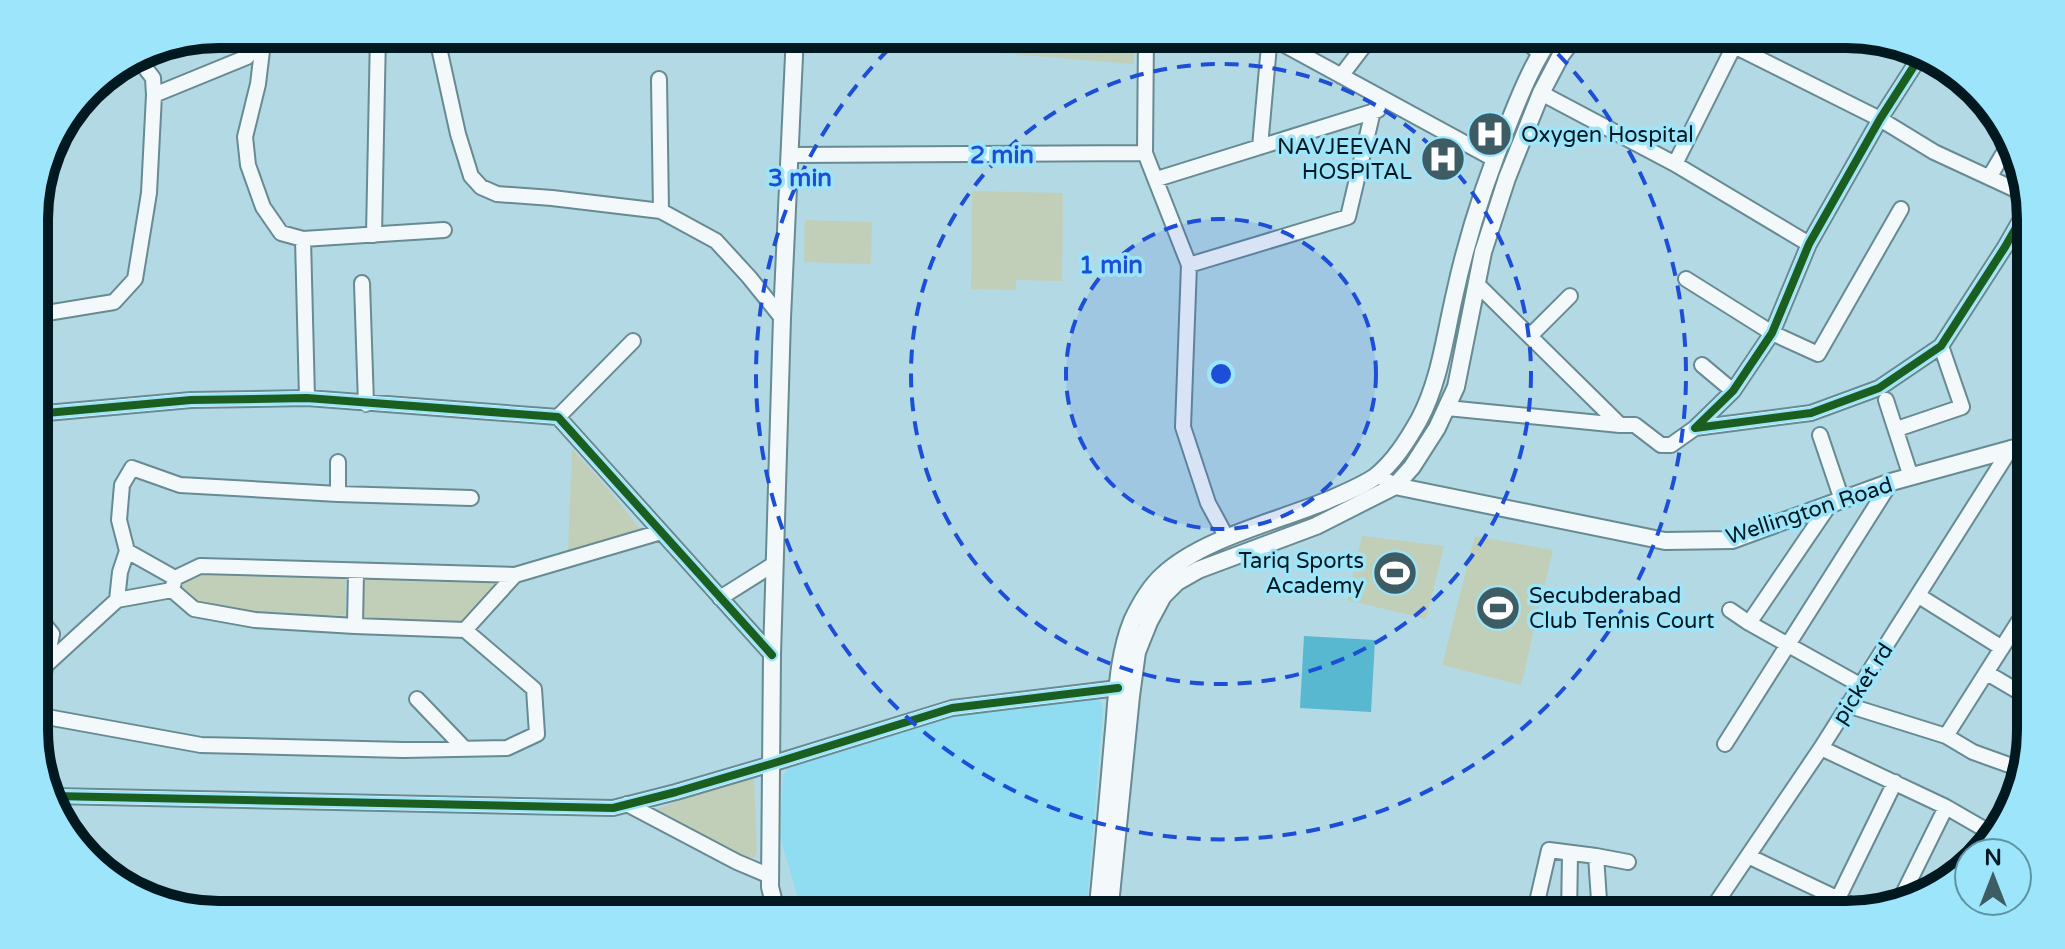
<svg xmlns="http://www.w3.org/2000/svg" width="2065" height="949" font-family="'Varela Round',sans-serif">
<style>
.built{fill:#90ddf2}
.green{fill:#c2cfb8}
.water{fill:#58b8d0}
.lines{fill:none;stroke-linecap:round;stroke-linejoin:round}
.minor-casing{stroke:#688a93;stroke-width:18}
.major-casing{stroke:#688a93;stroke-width:20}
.minor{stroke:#f3f9fb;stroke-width:14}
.major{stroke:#f3f9fb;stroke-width:16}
.cycleway-casing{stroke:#9ce5fa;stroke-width:13}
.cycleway{stroke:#1b5e20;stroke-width:8}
.ring{fill:none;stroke:#1d4ed8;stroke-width:4;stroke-dasharray:14 10}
.labels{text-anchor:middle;stroke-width:7;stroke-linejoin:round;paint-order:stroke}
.poi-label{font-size:22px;fill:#00181f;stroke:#9ce5fa;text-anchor:start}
.street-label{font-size:22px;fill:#00181f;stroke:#9ce5fa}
.rim{fill:none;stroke:#00181f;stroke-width:10}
.centre{fill:#1d4ed8;stroke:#9ce5fa;stroke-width:4}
.ring-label{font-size:24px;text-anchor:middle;font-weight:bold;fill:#1d4ed8;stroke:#9ce5fa;stroke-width:7;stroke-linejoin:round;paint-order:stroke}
</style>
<rect width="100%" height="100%" fill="#b2d9e4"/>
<path class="built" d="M1087 696 1101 701 1103 711 1086 915H803L780 837 783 777 790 764 938 715Z"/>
<path class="green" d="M987 34H1134V64L986 52Z
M972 191 1063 193 1062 281 1016 280V290L971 289Z
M805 220 872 222 871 264 804 262Z
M572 449 604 484 642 531 568 552Z
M1362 536 1444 546 1426 619 1347 600Z
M1475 536 1553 550 1521 685 1442 665Z
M201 573 345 576 346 615 259 616 192 602 180 587Z
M363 579 503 581 462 623 361 618Z
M756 771 754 779 757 853 754 858 746 857 652 811Z"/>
<path class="water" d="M1304 636 1375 640 1371 712 1300 708Z"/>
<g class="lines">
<g class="minor-casing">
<path id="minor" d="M264 34 258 84 245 137 248 165 263 207 281 233 303 239
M436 34 458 134 471 176 481 187 497 194 552 198 661 211 716 241 749 277 782 318
M1146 34 1145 153 1189 265 1183 427 1208 503 1227 538
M1516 34 1539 52
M1710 34 1880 119 1934 152 2029 196
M1270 37 1494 159
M1923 52 1880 119 1809 244 1772 333 1733 391 1695 428 1811 413 1879 388 1941 346 2005 247 2029 205
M1341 76 1373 34
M659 79 661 211
M1541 93 1675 164 1809 244
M154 95 247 57 263 35
M1260 147 1270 34
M790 155 1145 153
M1675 164 1740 34
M1990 176 2009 144
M1157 179 1378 110
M374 235 378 34
M1189 265 1348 217 1373 111
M1686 279 1772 333 1818 354 1901 209
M362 283 366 404
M35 312 47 313 114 302 135 279 149 193 154 95 153 78 136 56
M1530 336 1570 296
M1702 365 1733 391
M307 398 303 239 444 230
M1886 400 1911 477
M1447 408 1620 425 1477 284
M35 414 191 400 307 398 558 417 772 655
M558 417 633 341
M1620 425H1635L1661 445H1671L1695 428
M1897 429 1962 407 1941 346
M1820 435 1842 500
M2015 448 2030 459
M338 462V494L471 498
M356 571 355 626 465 630 515 575
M175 578 200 566 515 575 661 532
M172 590 194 609 255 620 355 626
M1919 596 2002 648
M720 598 774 564
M117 600 120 572 127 551 119 520 122 485 132 468 180 485 338 494
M1730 610 1749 623 1860 685
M35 618H39L52 634 36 712
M1749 623 1830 504
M46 665 117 600 172 590 175 578 127 551
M1987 673 2031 699
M417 699 464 748
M1847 705 1946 736 1973 752 2023 770
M36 715 201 745 403 750 507 748 537 734 534 689 465 630
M1946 736 2031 602
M1725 744 1891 482
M1821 748 1946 807 1991 833
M53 796 613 808 676 792 771 764 952 708 1118 688
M627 804 737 862 770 876
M1596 856 1628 862
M1748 856 1866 912
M1900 900 1946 807
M1534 915 1549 850 1596 856 1600 915
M1569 915 1570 854
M1708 915 1821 748 2011 448
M1830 915 1895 782"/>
</g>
<g class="major-casing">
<path id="major" d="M1387 482 1395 486 1665 541 1732 540 1891 482 2015 448 2030 441
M777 915 770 887 772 655 782 318 795 34
M1097 915C1103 857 1108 798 1113 740 1117 701 1117 658 1132 621 1139 606 1149 588 1162 576 1201 539 1275 522 1326 501 1342 494 1360 487 1375 477 1394 462 1407 441 1419 420 1440 381 1445 335 1455 293 1468 233 1487 176 1510 120 1522 90 1534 61 1553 34
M1109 915 1131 696 1137 652 1149 622 1163 596 1177 582 1198 570 1316 526 1395 486 1412 467 1437 428 1456 387 1483 252 1507 178 1541 93 1561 55 1577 34"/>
</g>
<use href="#minor" class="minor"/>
<use href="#major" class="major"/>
<g class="cycleway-casing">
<path id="cycleway" d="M1923 52 1880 119 1809 244 1772 333 1733 391 1695 428 1811 413 1879 388 1941 346 2005 247 2029 205
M35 414 191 400 307 398 558 417 772 655
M53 796 613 808 676 792 771 764 952 708 1118 688"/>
</g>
<use href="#cycleway" class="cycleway"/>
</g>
<circle cx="1221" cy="374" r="155" fill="#1d4ed8" fill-opacity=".12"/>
<g class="ring">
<circle cx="1221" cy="374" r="155"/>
<circle cx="1221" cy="374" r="310"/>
<path d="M1541 37A465 465 0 1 1 901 37"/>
</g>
<defs>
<g id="hospital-disc" transform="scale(2.3)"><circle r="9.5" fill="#3e5c64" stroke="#9ce5fa"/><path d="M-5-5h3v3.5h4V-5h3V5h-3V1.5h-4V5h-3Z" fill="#fff"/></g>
<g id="stadium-disc" transform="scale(2.3)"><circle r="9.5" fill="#3e5c64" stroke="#9ce5fa"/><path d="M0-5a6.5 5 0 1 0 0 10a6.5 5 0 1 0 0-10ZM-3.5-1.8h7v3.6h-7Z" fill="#fff"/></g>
</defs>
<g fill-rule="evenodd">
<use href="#hospital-disc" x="1490" y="134"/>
<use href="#hospital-disc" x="1443" y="159"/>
<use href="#stadium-disc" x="1395" y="573"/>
<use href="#stadium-disc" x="1498" y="608"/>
</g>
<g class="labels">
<g class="poi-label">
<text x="1521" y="142">Oxygen Hospital</text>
<text x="1412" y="154" text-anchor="end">NAVJEEVAN<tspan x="1412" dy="25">HOSPITAL</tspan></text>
<text x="1364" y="568" text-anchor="end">Tariq Sports<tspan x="1364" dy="25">Academy</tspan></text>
<text x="1529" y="603">Secubderabad<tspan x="1529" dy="25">Club Tennis Court</tspan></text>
</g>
<g class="street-label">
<text transform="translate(1809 510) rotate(-18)" y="8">Wellington Road</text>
<text transform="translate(1862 683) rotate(-57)" y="8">picket rd</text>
</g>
</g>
<path d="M0 0H2065V949H0ZM219 48H1846A171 171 0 0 1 2017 219V730A171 171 0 0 1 1846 901H219A171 171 0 0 1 48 730V219A171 171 0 0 1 219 48Z" fill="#9ce5fa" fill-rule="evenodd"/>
<path class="rim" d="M219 48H1846A171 171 0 0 1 2017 219V730A171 171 0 0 1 1846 901H219A171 171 0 0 1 48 730V219A171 171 0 0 1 219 48Z"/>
<circle cx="1221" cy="374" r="12" class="centre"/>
<g class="ring-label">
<text x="1002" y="163">2 min</text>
<text x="800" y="186">3 min</text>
<text x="1111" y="273">1 min</text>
</g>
<g transform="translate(1993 877)"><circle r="38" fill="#9ce5fa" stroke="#5e93a2" stroke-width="2"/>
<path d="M0-6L14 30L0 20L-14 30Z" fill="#3e5c64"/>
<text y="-12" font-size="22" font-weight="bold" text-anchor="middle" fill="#00181f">N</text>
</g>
</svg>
